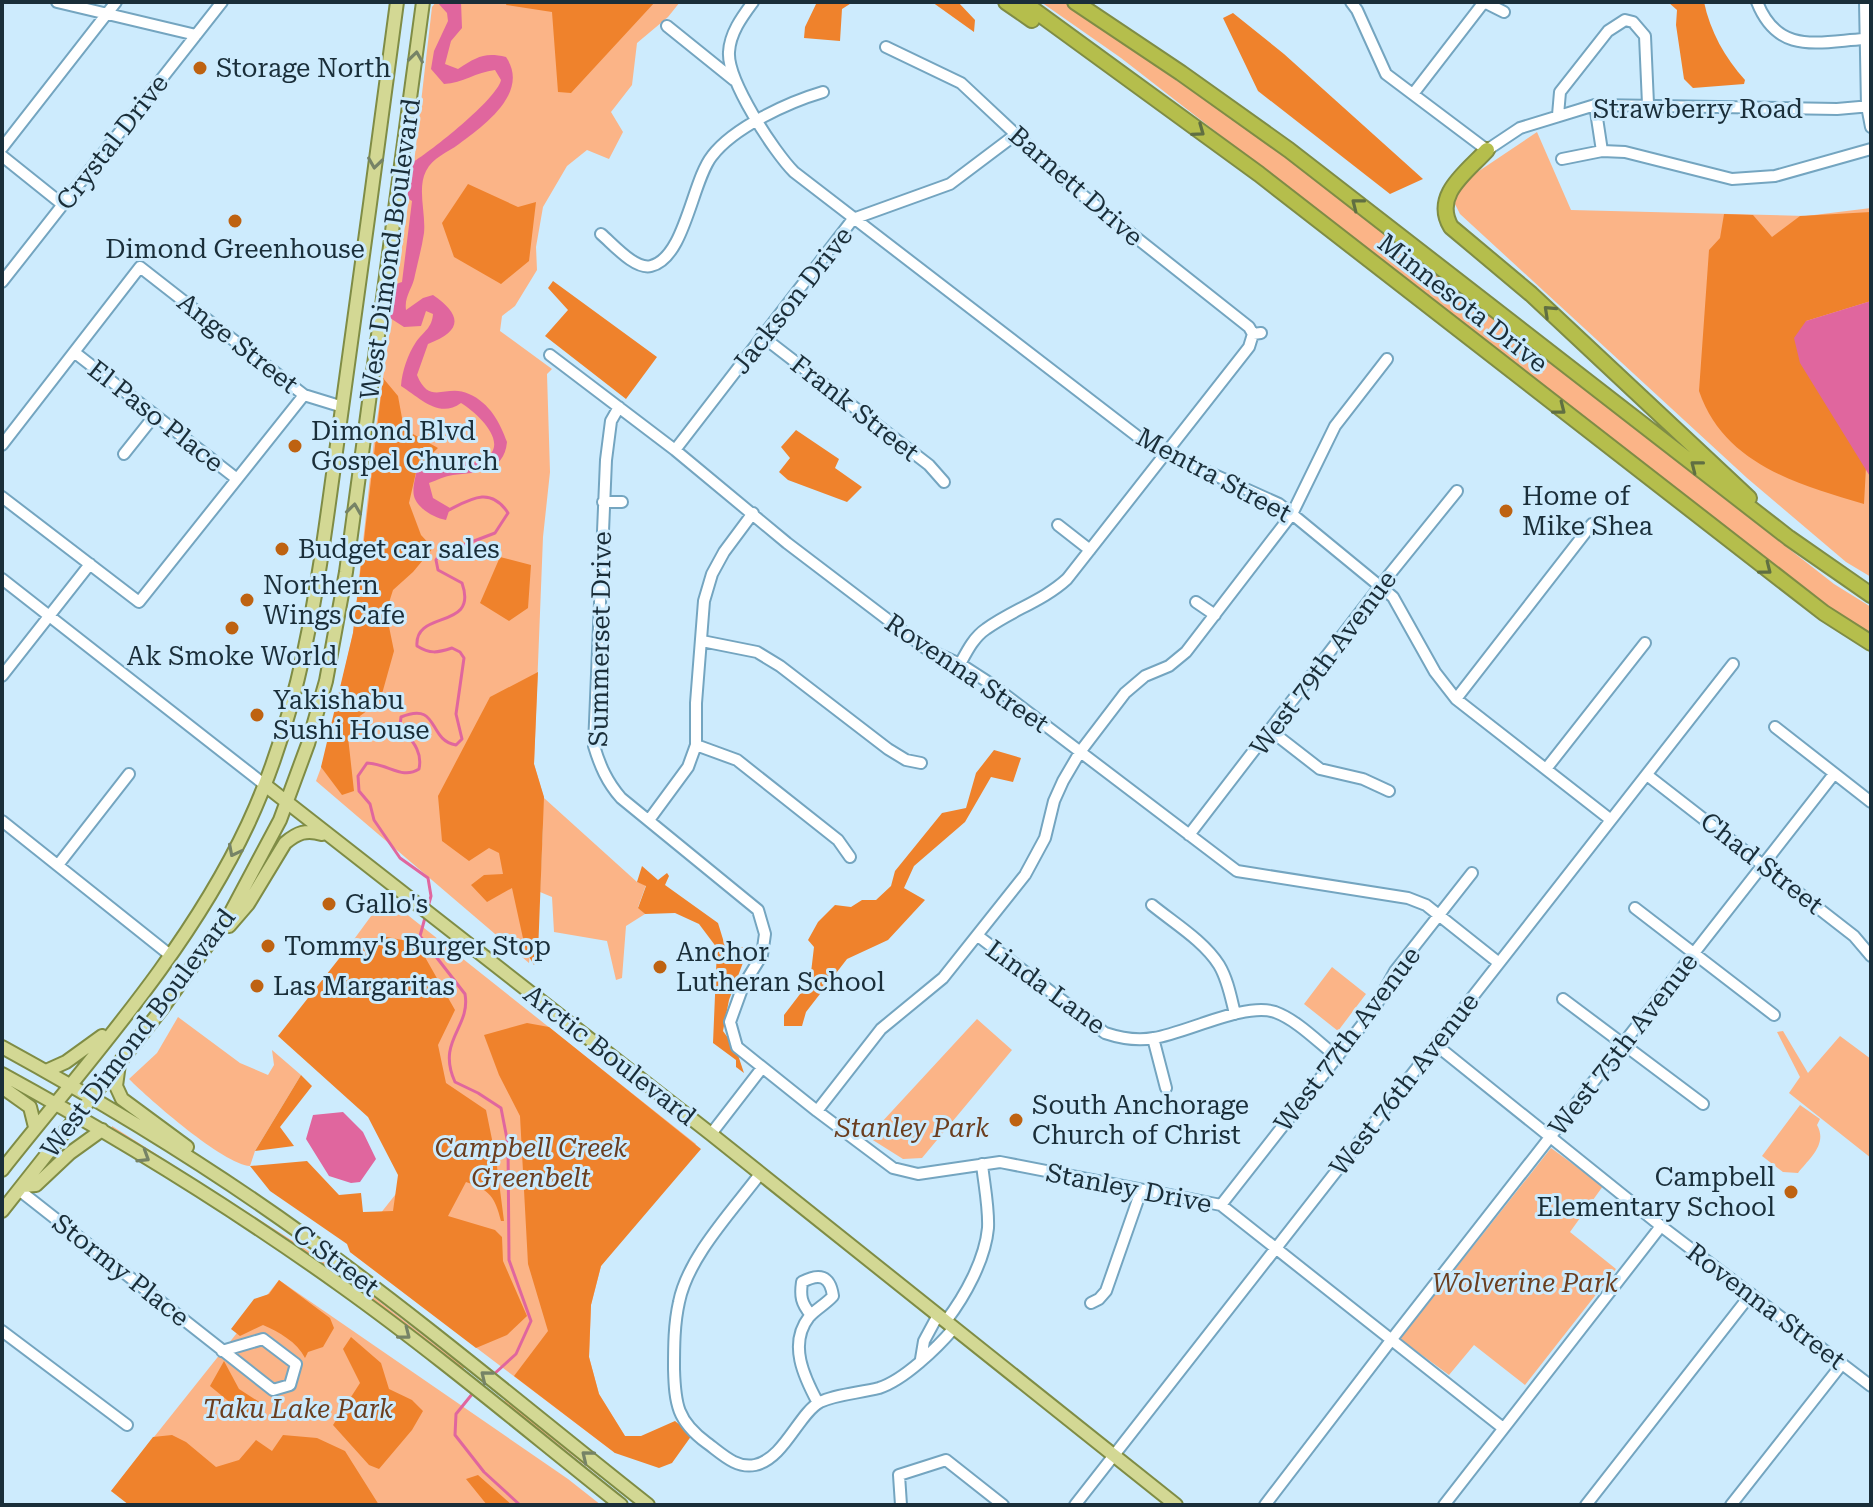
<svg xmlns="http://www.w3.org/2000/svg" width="1873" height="1507" font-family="'Roboto Serif',serif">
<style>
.green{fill:#fbb487}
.forest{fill:#ef822c}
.water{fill:#e0669e}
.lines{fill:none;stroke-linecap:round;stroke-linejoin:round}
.stream{stroke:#e0669e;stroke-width:3}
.minor-casing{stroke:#74a5c0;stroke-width:14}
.major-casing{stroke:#7f8c45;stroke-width:16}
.highway-casing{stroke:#7f8c45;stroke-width:18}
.minor{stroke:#fff;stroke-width:10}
.major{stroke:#d3d894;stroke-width:12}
.highway{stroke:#b5be4c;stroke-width:14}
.oneway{stroke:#768366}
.oneway2{stroke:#606f42}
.poi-dot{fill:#be6211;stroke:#cdebfd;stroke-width:3}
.labels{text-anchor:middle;stroke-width:6;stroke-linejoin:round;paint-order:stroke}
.poi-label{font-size:26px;fill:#1a2e39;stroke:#cdebfd;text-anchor:start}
.street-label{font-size:26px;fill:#1a2e39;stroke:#cdebfd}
.park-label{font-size:26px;font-style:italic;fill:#6b3e1f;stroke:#cdebfd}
</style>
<rect width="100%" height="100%" fill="#cdebfd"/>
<path class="green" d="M436 2H680L668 17 637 43 632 85 611 112 623 132 609 159 587 150 567 166 543 207 536 247 537 270 515 306 502 316 500 331 552 369 547 374 550 472 543 537 534 764 544 798 637 882 646 885 638 907 645 914 626 926 622 978 616 980 607 941 554 932 552 897 540 892 543 821 529 963 316 781 325 757 353 633 374 441 414 163 432 7Z
M1041 2H1064L1285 156 1834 584 1871 607V635L1844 619 1121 58Z
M1537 132 1571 210 1806 216 1871 208V577L1846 562 1747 478 1460 214 1453 200 1467 179Z
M385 897 696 1144 601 1266 591 1305 589 1357 599 1394 625 1436 615 1453 350 1252 414 1171 333 968Z
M1332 967 1366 994 1338 1031 1304 1004Z
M178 1017 240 1063 268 1075 274 1065 272 1050 301 1075 255 1151 250 1166C223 1164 150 1100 129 1079L157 1053Z
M977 1019 1012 1050 922 1158 903 1159 868 1137Z
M1783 1031 1808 1073 1840 1036 1871 1059V1158L1789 1093 1800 1077 1777 1032Z
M1800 1105 1820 1119 1817 1125C1828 1144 1809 1159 1798 1173L1783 1172 1762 1156Z
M112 1126 340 1271 465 1368H461L357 1287 298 1247 111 1129Z
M1551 1148 1603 1186 1570 1232 1616 1269 1525 1385 1474 1345 1449 1375 1400 1339Z
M279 1280 568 1479 601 1505H142L111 1491Z
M506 1400 601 1475 600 1477 503 1401Z"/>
<path class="forest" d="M507 2H655L571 93 558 92 552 12 506 5Z
M817 2H853L842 9 840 41 804 38 805 27Z
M932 2H958L975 20 974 32Z
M1668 2H1704C1710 31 1725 58 1745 80L1744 84 1693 88 1684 79 1676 25 1677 10Z
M1233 13 1284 54 1423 179 1390 194 1258 91 1223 18Z
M468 184 518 207 536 202 529 261 501 284 454 257 442 223Z
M1871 212V301L1806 321 1801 363 1866 467 1864 504C1797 484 1724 464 1699 391L1709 250 1720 238 1724 214 1753 215 1772 237 1800 216Z
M553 281 657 357 626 399 545 336 568 310 548 288Z
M383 378 398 396 404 429 438 448 417 468 409 503 421 535 433 548 413 572 393 590 386 612 394 651 380 701 360 716 348 737 354 791 342 795 321 767 353 633Z
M796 430 839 459 835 468 862 487 847 502 788 480 779 472 790 458 781 447Z
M500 557 531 565 528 608 509 621 480 603Z
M538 672 534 764 544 797 538 953 534 965 526 952 512 888 487 902 471 885 484 875 503 874 499 853 489 848 469 861 442 841 438 796 490 697Z
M994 750 1021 758 1013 782 991 777 965 822 914 866 904 888 925 900 888 940 847 959 806 1012 802 1026H784V1015L810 981 814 947 808 940 818 922 835 905 851 907 862 900H876L891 886 895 871 942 813 966 808 976 773Z
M642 866 658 880 667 873 669 876 665 885 718 923 726 949 745 947 747 952 729 1000 723 1031 736 1049 744 1073 736 1067V1060L713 1043 717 948 699 924 675 913 645 914 638 908 646 886 637 882Z
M382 936 417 943 455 1010 438 1045 446 1083 486 1110 496 1159 504 1221H501C495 1197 490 1190 466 1182L448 1216 495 1230 502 1237 503 1261 527 1316 507 1335 476 1348 350 1252 347 1244 270 1191 250 1166 307 1161 339 1195 361 1193 363 1212 393 1211 398 1175 368 1117 278 1036 349 946 368 943Z
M527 1023 549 1027 701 1149 601 1266 591 1305 589 1357 599 1394 625 1436H641L675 1421 692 1435 672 1463 659 1468 615 1453 514 1376 548 1331 528 1264 520 1116 499 1075 484 1035Z
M301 1075 312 1086 280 1127 294 1146 255 1151Z
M279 1280 330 1318 334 1328 323 1347 308 1352 305 1358C297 1342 279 1332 263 1325L240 1336 231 1329 254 1299 269 1294Z
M351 1337 381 1363 389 1389 412 1400 423 1411 412 1430 379 1469 369 1465 333 1425 360 1383 343 1349Z
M224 1361 239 1389 264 1405 244 1414 210 1386Z
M172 1435 186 1442 216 1467 239 1460 256 1440 272 1451 283 1435 317 1438 345 1451 379 1505H129L111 1491 153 1437Z
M478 1475 512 1505H487L466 1479Z"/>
<path class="water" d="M437 2H461L462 28 451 41 445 64 458 69C477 57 484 52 506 57 530 92 485 125 459 144 447 153 433 157 426 171 417 189 426 213 424 233 422 247 418 261 415 275 413 288 404 296 406 310L423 298 433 295C462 315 463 331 428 344L417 375C430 407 446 383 469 394 490 403 500 423 507 442 504 473 477 472 453 475 445 476 437 480 429 483L433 498 450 508 446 520C434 518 417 508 414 496 412 488 416 476 417 468 424 465 432 459 439 458 451 456 465 465 477 462 516 449 479 414 461 403 439 419 420 398 401 386 402 371 408 354 416 342 424 331 432 328 433 314L426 311 421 326 404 327 390 318 396 284 402 282 412 201 407 198 413 162C430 152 497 99 501 80L495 70C476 72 463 83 444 84L431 69 434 51 448 21 447 13Z
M1871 301V478L1800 363 1794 338 1806 321Z
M343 1112 363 1132 376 1159 360 1182 351 1183 329 1176 306 1139 313 1115Z"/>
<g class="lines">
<path class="stream" d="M428 907 431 896 428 878 400 858 374 820 370 804 359 791 358 776 367 763C389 764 402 780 419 769 423 750 411 740 400 726L401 717C440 701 427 740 456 745L462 739 456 714 464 658 460 652 452 648C437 653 430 654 417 646 414 609 479 631 462 583L438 570 436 560 440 554 495 533 508 513C490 485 469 500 447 511
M426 914 420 936 465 994C471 1028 436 1040 455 1082L478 1093 501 1108 508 1144 509 1260 531 1321 516 1354 493 1375
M473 1393 456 1414 455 1435 484 1472 520 1505"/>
<g class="minor-casing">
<path id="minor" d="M57 2 196 35
M753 2C742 17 730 33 729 52 727 80 774 152 794 172L1150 446 1279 504 1292 514 1393 597 1435 672 1456 699 1611 820
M1351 2 1357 10 1386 74 1487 150 1520 128 1595 105 1837 109 1871 106
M1484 2 1504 12
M1757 2C1778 55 1817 42 1864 39
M1865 2 1867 106 1871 127
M667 26 734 80
M886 47 961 83 1071 186 1249 327 1253 334 1261 333
M1413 94 1484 2
M1595 105 1602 151
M1558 115 1560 92 1608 31 1625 20 1633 22 1645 36 1648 104
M2 148 116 2
M2 156 62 204
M1562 159 1602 151 1625 152 1732 179 1775 176 1871 149
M601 234C613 244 635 270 651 266 685 258 692 181 712 156 734 127 789 102 823 92
M2 282 222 2
M763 337 929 465 944 482
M74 352 237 479
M550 355 675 450 787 543 925 648 960 664 991 684 1237 871 1408 898 1426 905 1499 963
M619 407 611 421 606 460 594 746C600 766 607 782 621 798L758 910 765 934 762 955 743 986 730 1022 737 1047 817 1111 893 1168 918 1174 1000 1162 1221 1205 1503 1428
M2 445 140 267 304 395 343 407
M675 450 853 219 950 184 1015 135
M124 454 155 415
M2 497 139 602 304 395
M603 502H622
M1058 525 1090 550
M2 579 265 785
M1196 602 1215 615
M702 641 757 652 780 666 888 749 906 760 921 763
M960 664C967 651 974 637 986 629 1012 610 1043 601 1067 579L1249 347 1253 334
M2 676 90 564
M1456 699 1592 524
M1775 727 1871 802
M1271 731 1320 769 1363 779 1389 791
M696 745 737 760 838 840 850 857
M1546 769 1645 643
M1647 775 1854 936 1871 956
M649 820 688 767 696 745V703L704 601 712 574 724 552 753 513
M2 821 170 955
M1189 835 1381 585 1457 491
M58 865 129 774
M1152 905C1174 923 1204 941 1219 965 1228 980 1231 998 1235 1014
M1635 908 1774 1015
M978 936 1105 1033C1120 1038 1138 1041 1154 1038 1186 1033 1245 1002 1275 1012 1297 1020 1318 1042 1336 1056
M1563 999 1703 1104
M1153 1038 1166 1088
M1436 1045 1661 1226 1871 1386
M817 1111 881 1029 943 978 1025 875 1045 838 1054 801 1063 781 1080 752 1125 693 1145 676 1169 666 1186 652 1292 514 1335 426 1387 359
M711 1134 762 1068
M760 1174C733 1210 688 1257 679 1302 674 1324 674 1347 674 1369 675 1404 677 1421 707 1443 721 1453 736 1469 755 1465 784 1459 799 1413 820 1402 837 1394 860 1393 879 1388 904 1380 937 1348 954 1328
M19 1190 273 1390 290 1385 296 1364 263 1339 222 1351
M1221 1205 1373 1011 1395 971 1472 873
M1091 1303 1099 1299 1106 1291 1141 1191
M811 1315C801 1303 800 1296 802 1282 819 1273 830 1275 833 1296 826 1304 816 1309 809 1317 788 1344 804 1377 818 1403
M946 1321C965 1296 985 1260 988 1228 989 1207 984 1184 982 1164
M2 1331 127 1425
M921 1359 924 1341 938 1315
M901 1505 899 1475 946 1460 1003 1505
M1075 1505 1733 664
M1265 1505 1392 1339 1834 774
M1444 1505 1661 1226
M1586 1505 1751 1294
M1731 1505 1842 1364"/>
</g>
<g class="major-casing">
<path id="major" d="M265 785 711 1134 1176 1505
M229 926 248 904 285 843C297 833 306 829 322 834
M2 1047C106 1104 208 1166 305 1236 423 1321 534 1415 648 1505
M119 1064 116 1086 122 1099 187 1147
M46 1071 66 1062 102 1036
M2 1074C119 1138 234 1209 343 1287 438 1355 529 1432 621 1505
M2 1087 30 1107 35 1127
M2 1170C89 1060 188 952 248 824 307 697 320 566 339 430 359 287 378 145 397 2
M22 1186 36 1185 70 1153 102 1130
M2 1211 161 1010 231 912 280 820 308 744 326 681 346 572 423 2"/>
</g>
<g class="highway-casing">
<path id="highway" d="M1006 2 1032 20
M1023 2 1259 174 1824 613 1871 643
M1075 2 1181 73 1289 150 1789 538 1871 595
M1487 150C1467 172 1432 195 1451 227L1531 294 1749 498"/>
</g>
<use href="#minor" class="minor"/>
<use href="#major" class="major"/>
<use href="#highway" class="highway"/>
</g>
<defs><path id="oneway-chevron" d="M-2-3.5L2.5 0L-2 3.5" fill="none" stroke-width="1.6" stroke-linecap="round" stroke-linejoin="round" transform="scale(2)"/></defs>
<g class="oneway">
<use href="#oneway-chevron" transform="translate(416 57) rotate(-82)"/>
<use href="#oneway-chevron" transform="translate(375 163) rotate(98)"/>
<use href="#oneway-chevron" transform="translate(354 509) rotate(-82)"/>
<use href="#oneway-chevron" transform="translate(234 851) rotate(117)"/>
<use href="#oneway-chevron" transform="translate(144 1157) rotate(32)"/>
<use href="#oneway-chevron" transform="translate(405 1334) rotate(38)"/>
<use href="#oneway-chevron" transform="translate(486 1376) rotate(-141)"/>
<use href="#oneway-chevron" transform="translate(587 1456) rotate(-141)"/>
</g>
<g class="oneway2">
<use href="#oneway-chevron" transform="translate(1199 131) rotate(36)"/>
<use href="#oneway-chevron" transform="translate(1357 204) rotate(-142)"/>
<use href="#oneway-chevron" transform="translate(1549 311) rotate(-137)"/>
<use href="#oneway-chevron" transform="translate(1560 409) rotate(38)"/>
<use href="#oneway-chevron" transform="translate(1696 466) rotate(-142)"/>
<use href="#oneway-chevron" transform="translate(1766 569) rotate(38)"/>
</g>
<g class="poi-dot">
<circle cx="200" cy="68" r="8"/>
<circle cx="235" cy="221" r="8"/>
<circle cx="295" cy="446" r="8"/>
<circle cx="1506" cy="511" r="8"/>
<circle cx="282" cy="549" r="8"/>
<circle cx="247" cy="600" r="8"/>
<circle cx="232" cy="628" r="8"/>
<circle cx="257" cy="715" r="8"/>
<circle cx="329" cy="904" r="8"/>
<circle cx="268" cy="946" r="8"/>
<circle cx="660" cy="967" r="8"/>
<circle cx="257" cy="986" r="8"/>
<circle cx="1016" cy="1120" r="8"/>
<circle cx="1791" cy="1192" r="8"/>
</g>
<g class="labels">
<g class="poi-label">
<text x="216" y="77">Storage North</text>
<text x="235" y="258" text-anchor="middle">Dimond Greenhouse</text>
<text x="311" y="440">Dimond Blvd<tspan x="311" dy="30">Gospel Church</tspan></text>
<text x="1522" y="505">Home of<tspan x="1522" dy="30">Mike Shea</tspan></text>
<text x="298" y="558">Budget car sales</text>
<text x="263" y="594">Northern<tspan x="263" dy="30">Wings Cafe</tspan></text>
<text x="232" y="665" text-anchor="middle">Ak Smoke World</text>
<text x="273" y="709">Yakishabu<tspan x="273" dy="30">Sushi House</tspan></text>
<text x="345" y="913">Gallo's</text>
<text x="284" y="955">Tommy's Burger Stop</text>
<text x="676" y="961">Anchor<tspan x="676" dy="30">Lutheran School</tspan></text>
<text x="273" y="995">Las Margaritas</text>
<text x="1032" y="1114">South Anchorage<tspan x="1032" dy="30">Church of Christ</tspan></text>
<text x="1775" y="1186" text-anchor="end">Campbell<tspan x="1775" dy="30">Elementary School</tspan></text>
</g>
<g class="street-label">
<text x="1698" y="118">Strawberry Road</text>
<text transform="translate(112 142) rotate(-52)" y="9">Crystal Drive</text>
<text transform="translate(1076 186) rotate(41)" y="9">Barnett Drive</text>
<text transform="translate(390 249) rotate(-82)" y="9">West Dimond Boulevard</text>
<text transform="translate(792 300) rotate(-52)" y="9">Jackson Drive</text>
<text transform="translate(1463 303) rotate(38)" y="9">Minnesota Drive</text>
<text transform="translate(238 343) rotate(38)" y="9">Ange Street</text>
<text transform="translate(855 408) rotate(38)" y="9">Frank Street</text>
<text transform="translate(156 416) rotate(38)" y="9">El Paso Place</text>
<text transform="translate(1214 475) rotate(28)" y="9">Mentra Street</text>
<text transform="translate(600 639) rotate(-89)" y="9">Summerset Drive</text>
<text transform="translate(1323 663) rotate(-53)" y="9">West 79th Avenue</text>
<text transform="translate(967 673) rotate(34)" y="9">Rovenna Street</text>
<text transform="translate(1762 863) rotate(38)" y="9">Chad Street</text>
<text transform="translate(1046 987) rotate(36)" y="9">Linda Lane</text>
<text transform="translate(138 1033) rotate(-53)" y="9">West Dimond Boulevard</text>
<text transform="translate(1347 1039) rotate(-53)" y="9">West 77th Avenue</text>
<text transform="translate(1623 1044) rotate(-52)" y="9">West 75th Avenue</text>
<text transform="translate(610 1055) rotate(38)" y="9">Arctic Boulevard</text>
<text transform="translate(1404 1084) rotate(-52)" y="9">West 76th Avenue</text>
<text transform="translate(1129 1188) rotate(11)" y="9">Stanley Drive</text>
<text transform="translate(336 1260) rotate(37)" y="9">C Street</text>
<text transform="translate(121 1270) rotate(38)" y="9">Stormy Place</text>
<text transform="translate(1766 1306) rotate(37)" y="9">Rovenna Street</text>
</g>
<g class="park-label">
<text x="912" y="1137">Stanley Park</text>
<text x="531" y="1157">Campbell Creek<tspan x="531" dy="30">Greenbelt</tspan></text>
<text x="1525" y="1292">Wolverine Park</text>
<text x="298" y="1418">Taku Lake Park</text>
</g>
</g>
<rect width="1873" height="1507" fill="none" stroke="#1a2e39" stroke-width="8"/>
</svg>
